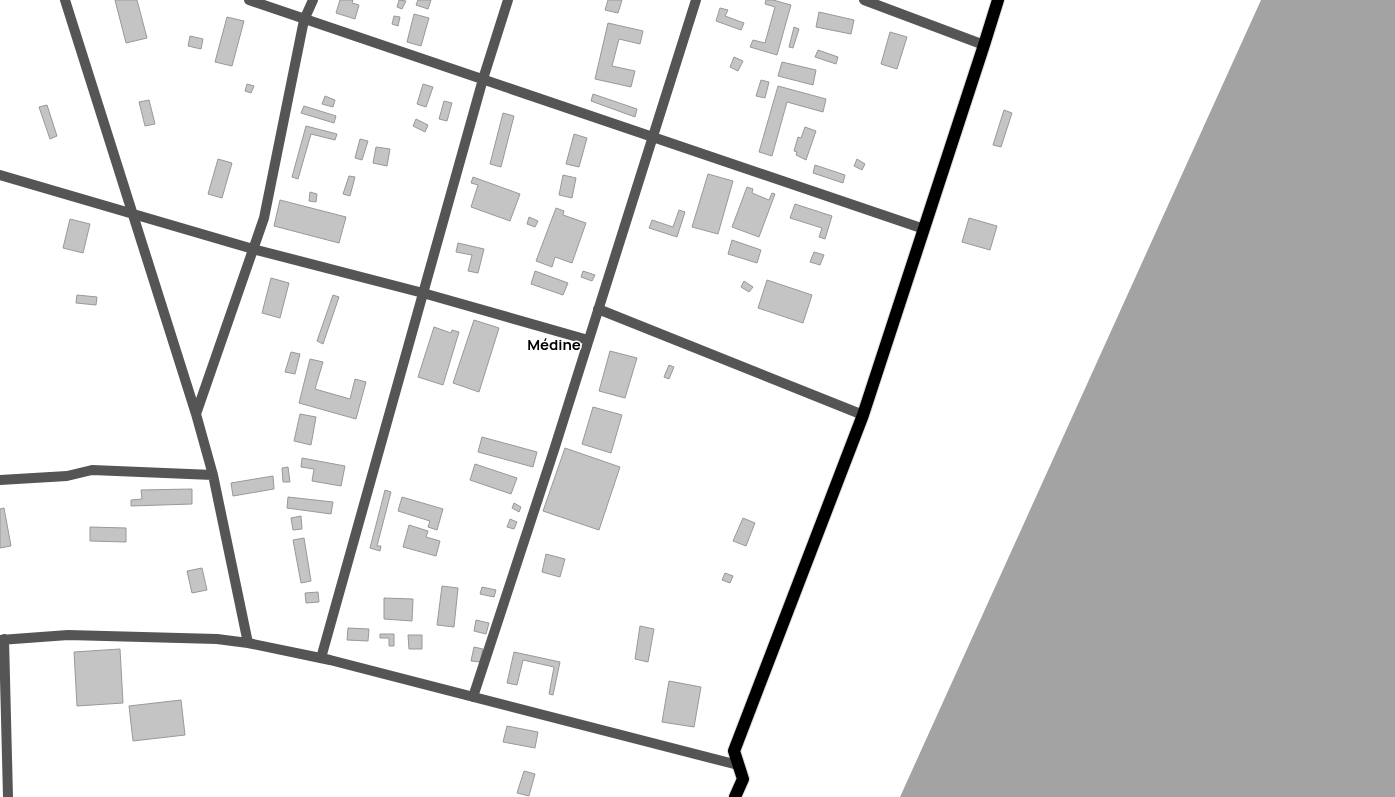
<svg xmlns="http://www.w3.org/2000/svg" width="1395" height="797" font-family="Manrope,sans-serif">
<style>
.water{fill:#a3a3a3}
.building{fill:#c4c4c4;stroke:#999}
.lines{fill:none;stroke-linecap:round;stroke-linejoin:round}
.highway-casing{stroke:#dbdbdb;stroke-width:14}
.minor{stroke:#555;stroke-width:10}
.highway{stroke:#000;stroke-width:12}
.labels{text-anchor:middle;stroke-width:3;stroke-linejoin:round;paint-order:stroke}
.neighbourhood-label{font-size:15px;font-weight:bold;fill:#000;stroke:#fff}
</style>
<rect width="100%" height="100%" fill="#fff"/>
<path class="water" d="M1261 0H1395V797H900Z"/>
<path class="building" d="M115 0H137L147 38 126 43Z
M340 0H353L352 3 359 5 355 19 336 13Z
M399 0 406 1 402 9 397 7Z
M418 0H431L428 9 416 5Z
M608 0H622L618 13 605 10Z
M766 0H773L791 5 777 55 750 47 753 40 765 43 775 7 765 4Z
M720 8 728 10 725 16 744 23 741 30 716 21Z
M819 12 854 20 851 34 816 27Z
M414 14 429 18 421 46 407 42Z
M394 16 400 17 398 26 392 24Z
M227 17 244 21 232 66 215 62Z
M608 23 643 31 640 44 619 39 612 66 635 71 631 87 595 79Z
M794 27 799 29 793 48 789 47Z
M890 32 907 37 897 69 881 64Z
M190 36 203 39 201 49 188 46Z
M818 50 838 57 836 64 815 57Z
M734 57 743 61 738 71 730 67Z
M782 62 816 70 813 85 778 76Z
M761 80 769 82 765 98 756 96Z
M247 84 254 86 251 93 245 91Z
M423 84 433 87 426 107 417 104Z
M778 86 826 99 823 112 787 102 772 156 759 152Z
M593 94 637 109 635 117 591 101Z
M325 96 335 100 333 107 322 104Z
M149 100 155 124 145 126 139 102Z
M444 101 452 103 447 121 439 119Z
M47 105 57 136 50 139 39 107Z
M304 106 336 116 334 123 301 113Z
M1004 110 1012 113 1001 147 993 145Z
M503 113 514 116 501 167 490 164Z
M416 119 428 125 425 132 413 126Z
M306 126 337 134 335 140 311 134 298 179 292 177Z
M805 127 816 131 806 160 796 155 797 152 794 151 798 137 801 138Z
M574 134 587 138 579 167 566 164Z
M360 139 368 141 362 160 355 158Z
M376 147 390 149 387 166 373 163Z
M218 159 232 163 222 198 208 194Z
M857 159 865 164 862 170 854 166Z
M815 165 845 175 843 183 813 173Z
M708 174 733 181 718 234 692 227Z
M563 175 576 178 572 198 559 195Z
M349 176 355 177 350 196 343 194Z
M473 177 520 194 510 221 471 207 478 185 471 183Z
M747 187 753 189 752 193 769 200 772 193 775 194 759 237 732 227Z
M310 192 317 194 316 202 309 201Z
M280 200 346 217 339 243 274 226Z
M795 204 832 216 825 239 819 237 822 228 790 218Z
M556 208 564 211 563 215 586 223 572 263 555 257 552 267 536 261Z
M679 210 685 212 677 237 649 228 652 220 673 227Z
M529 217 538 221 535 227 527 224Z
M969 218 997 226 990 250 962 242Z
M70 219 90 224 83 253 63 248Z
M732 240 761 250 757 263 728 254Z
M458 243 484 249 478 273 468 271 472 255 456 252Z
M814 252 824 255 820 265 810 262Z
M535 271 568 283 563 295 531 284Z
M583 271 595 275 592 281 581 277Z
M271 278 289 283 280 318 262 313Z
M767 280 812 295 803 323 758 308Z
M744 281 753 287 749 292 741 287Z
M77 295 97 297 96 305 76 303Z
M333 295 339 297 323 344 317 341Z
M474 320 499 328 479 392 453 383Z
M434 327 451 333 452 330 459 332 443 385 418 377Z
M610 351 637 358 625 398 599 391Z
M291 352 300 354 295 374 285 372Z
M310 359 323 362 315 389 350 399 355 379 366 382 356 419 299 403Z
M669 365 674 367 669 379 664 377Z
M593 407 622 415 611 453 582 444Z
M300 414 316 417 311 445 294 441Z
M482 437 537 452 533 467 478 452Z
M565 448 620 467 599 530 543 511Z
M302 458 345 466 341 486 312 481 314 469 301 467Z
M475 464 517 478 511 494 470 480Z
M288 467 290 482H283L282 468Z
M273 476 274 489 233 496 231 483Z
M192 489V504L131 506V500L142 499 141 490Z
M385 490 391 492 377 546H381L380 551 370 548Z
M288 497 333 502 331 514 287 508Z
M402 497 443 509 437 530 428 527 430 521 398 511Z
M514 503 521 507 519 512 512 508Z
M4 508 11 546 0 548V509Z
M301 516 302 529 293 530 291 518Z
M743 518 755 523 746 546 733 541Z
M510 519 517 522 514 529 507 527Z
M409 525 428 531 426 537 440 541 436 556 403 547Z
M90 527 126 528V542L90 541Z
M304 538 311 581 301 583 293 540Z
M546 554 565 559 560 577 542 572Z
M202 568 207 590 192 593 187 571Z
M725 573 733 576 730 583 722 580Z
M442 586 458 588 454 627 437 625Z
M482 587 496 590 494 597 480 594Z
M318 592 319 602 306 603 305 593Z
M384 598 413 599 412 621 384 619Z
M476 620 489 623 486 634 474 631Z
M640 626 654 629 648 662 635 659Z
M348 628 369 629 368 641 347 640Z
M380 634H394V646H389V638H380Z
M408 635H422V649H409Z
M474 647 483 649 480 662 471 661Z
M120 649 123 703 77 706 74 652Z
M514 652 560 662 553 695 549 694 554 667 523 660 517 685 507 683Z
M669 681 701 687 694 727 662 722Z
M181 700 185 735 133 741 129 706Z
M507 726 538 732 535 748 503 742Z
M524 771 535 774 529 796 517 793Z"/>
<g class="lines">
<g class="highway-casing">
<path id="highway" d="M735 797 743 779 734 751 863 415 984 45 998 0"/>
</g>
<path class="minor" d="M65 0 196 414 213 475 248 643
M249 0 924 229
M864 0 984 45
M0 175 253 249 423 293 588 340
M598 309 863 415
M196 414 264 218 304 20 313 0
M0 480 67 476 92 470 213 475
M4 639 8 797
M0 640 68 635 217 639 248 643 330 660 738 765
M321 658 483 79 508 0
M473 697 554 450 696 0"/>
<use href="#highway" class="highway"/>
</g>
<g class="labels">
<g class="neighbourhood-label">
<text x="554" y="350">Médine</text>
</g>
</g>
</svg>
